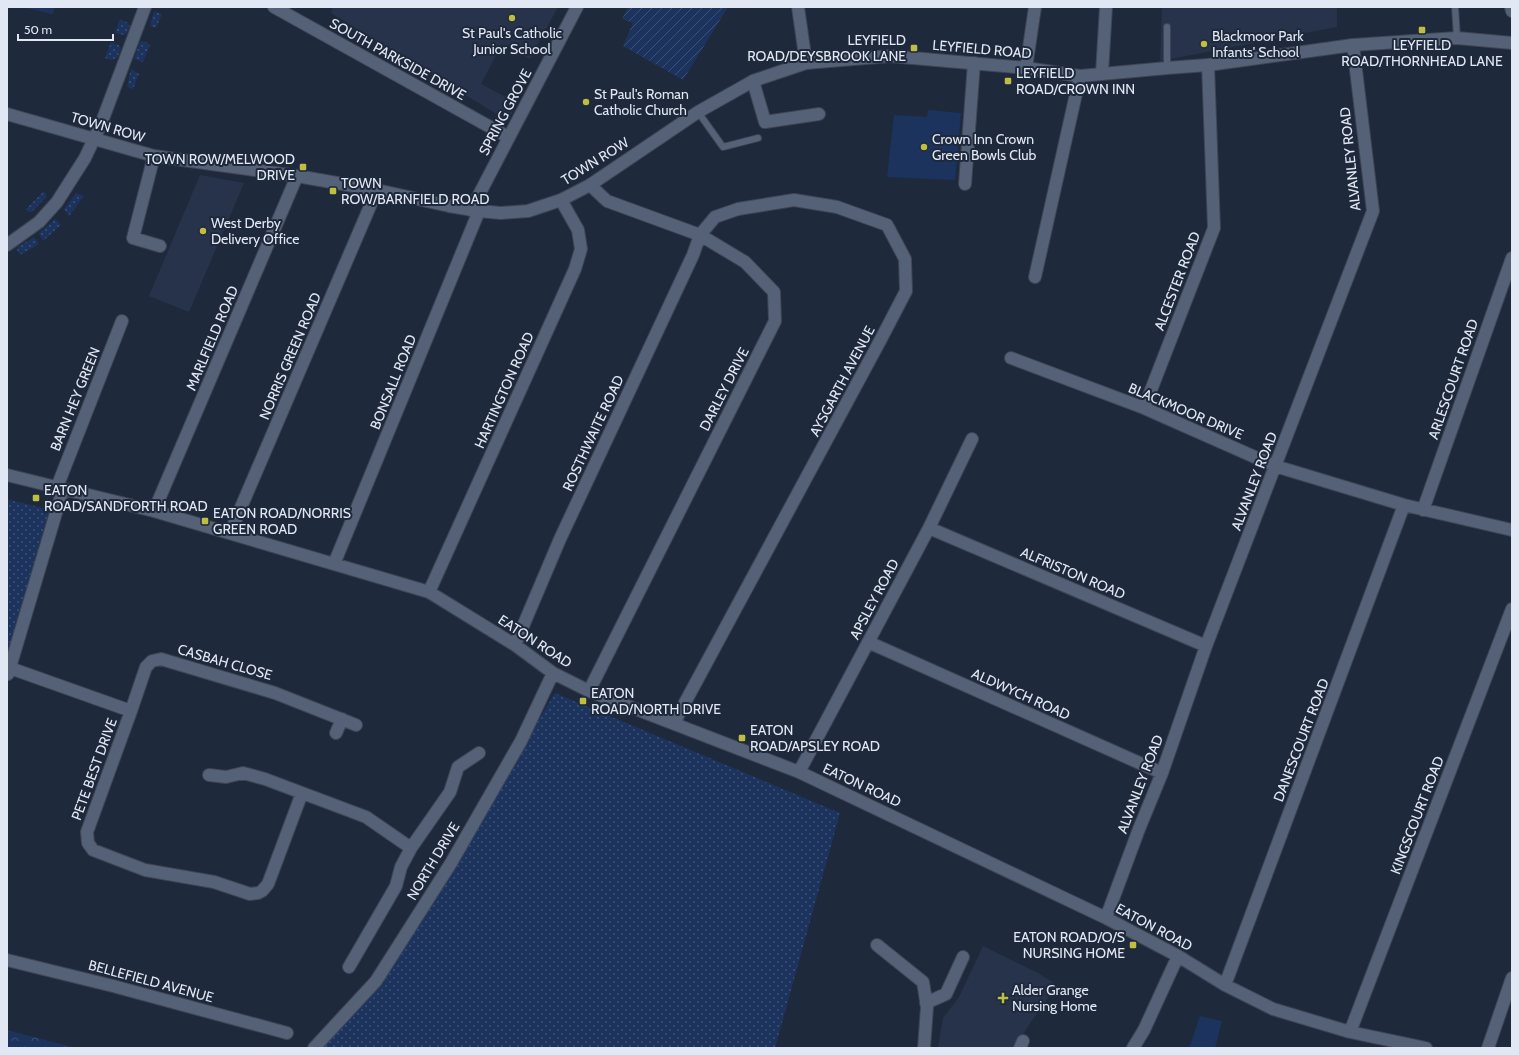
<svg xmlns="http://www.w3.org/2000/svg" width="1519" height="1055" font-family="Cabin,sans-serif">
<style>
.built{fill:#26334b}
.grass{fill:url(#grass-dots)}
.forest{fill:url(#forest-crowns)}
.garden{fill:url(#garden-furrows)}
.pitch{fill:#1c335e}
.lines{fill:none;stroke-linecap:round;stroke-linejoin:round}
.service-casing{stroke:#3d4555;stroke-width:8}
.minor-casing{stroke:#3d4555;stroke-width:14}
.tertiary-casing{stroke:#3d4555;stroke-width:14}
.service{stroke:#556176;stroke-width:6}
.minor{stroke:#556176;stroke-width:12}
.tertiary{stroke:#556176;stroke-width:12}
.poi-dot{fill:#bfbe41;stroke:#1f293c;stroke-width:1.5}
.labels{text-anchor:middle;stroke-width:4;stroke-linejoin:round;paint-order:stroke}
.poi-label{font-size:14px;fill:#e1e8f4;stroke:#1f293c;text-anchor:start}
.street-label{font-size:14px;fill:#e1e8f4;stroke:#1f293c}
</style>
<defs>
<pattern id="grass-dots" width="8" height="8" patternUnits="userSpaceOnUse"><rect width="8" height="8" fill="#1c335e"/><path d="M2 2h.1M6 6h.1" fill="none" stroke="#3d5176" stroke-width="1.8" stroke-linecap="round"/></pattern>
<pattern id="forest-crowns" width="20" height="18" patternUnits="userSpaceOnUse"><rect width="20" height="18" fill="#1c335e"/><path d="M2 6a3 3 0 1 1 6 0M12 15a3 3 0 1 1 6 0" fill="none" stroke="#3d5176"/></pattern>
<pattern id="garden-furrows" width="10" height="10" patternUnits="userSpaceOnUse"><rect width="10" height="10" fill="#1c335e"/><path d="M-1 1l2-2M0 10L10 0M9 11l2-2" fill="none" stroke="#3d5176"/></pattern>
</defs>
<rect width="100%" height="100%" fill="#1f293c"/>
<path class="built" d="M333 7H558L530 59 502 44 481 84 517 103 508 121 331 13Z
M1162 7H1337V27L1160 61Z
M200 175 244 183 189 312 149 296Z
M983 946 1038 973 1057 985 1013 1048H938L943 1018 959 997Z"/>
<path class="grass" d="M154 11 162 14 156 28 150 26Z
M120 19 128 23 130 26 126 34 124 35 115 33Z
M141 41 148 43 150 45 143 62 134 59 140 42Z
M111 42 119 45 121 49 117 58 111 60 105 58Z
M131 69 139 74 133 89 127 87Z
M44 191 47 196 32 212H29L26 209Z
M76 193 84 196 69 216 64 209Z
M55 219 61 225 43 241 39 233Z
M34 237 39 244 20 255 17 250 18 247Z
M7 499 50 510 23 611 7 653Z
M555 693 840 813 775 1048H322L382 978Z"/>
<path class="forest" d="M22 7H55L52 14Z
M7 1030 76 1048H7Z"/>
<path class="garden" d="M628 7H728L683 80 623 46 633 23 622 19Z"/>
<path class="pitch" d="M928 110 961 113 955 180 887 177 894 115 927 117Z
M1200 1016 1222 1021 1215 1048H1189Z"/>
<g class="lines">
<g class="service-casing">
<path id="service" d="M1455 7 1457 38
M1167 68V27
M698 112 723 147 758 138"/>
</g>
<g class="minor-casing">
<path id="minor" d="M274 7 508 137
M798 7 806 63
M1511 7 1512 11
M1026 68 1035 7
M1102 73 1106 7
M753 81 765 122 819 114
M154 156 133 238 160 246
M965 184 974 63
M471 210 577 7
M7 245 39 222 57 202 85 158 101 124 145 7
M1035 277 1080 76
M1011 358 1144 408 1275 466 1404 505 1512 530
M1144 408 1214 228 1208 65
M7 475 154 511 429 592 515 645 553 673 589 691 799 772 1106 918 1178 956 1225 985 1273 1009 1350 1032 1426 1048
M1423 510 1512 258
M154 511 297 176
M929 528 1206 646
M230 533 377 190
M334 564 479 211
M429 592 575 269 581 249 578 230 561 200
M868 642 1162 773
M515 645 560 539 693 255 700 235 715 217 738 209 794 200 837 207 887 225 905 259 906 291 881 339 674 723
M10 668 131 711 87 832 88 843 93 850 145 870 214 882 250 894 258 893 262 891 268 884 302 793
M8 674 61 496 59 482 122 321
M589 691 775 321 774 292 745 262 700 235 607 201 590 185
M131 711 146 667 152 661 161 659 275 693 356 725
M336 733 342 719
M799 772 929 528 972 439
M209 775 226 777 243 773 265 779 366 817 411 848
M1106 918 1139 829 1162 773 1206 646 1373 211 1353 45
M877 945 923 982 927 1007 924 1048
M7 960 113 986 287 1033
M349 967 396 886 401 867 411 848 450 792 458 767 479 753
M1225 985 1404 505
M926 1003 946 994 963 957
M1350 1032 1512 609
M314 1048 376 981 451 863 521 741 553 673
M1020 1048 1023 1041
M1133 1048 1144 1030 1178 956
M1488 1048 1512 978"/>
</g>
<g class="tertiary-casing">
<path id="tertiary" d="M7 114 154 156 297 176 377 190 449 206 479 211 501 213 528 211 561 200 590 185 698 112 753 81 806 63 890 56 1026 68 1080 76 1167 68 1208 65 1353 45 1457 38 1512 43"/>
</g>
<use href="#service" class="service"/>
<use href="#minor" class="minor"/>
<use href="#tertiary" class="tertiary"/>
</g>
<g class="poi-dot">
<circle cx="512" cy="18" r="4"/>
<rect x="1418" y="26" width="8" height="8" rx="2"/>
<circle cx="1204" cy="44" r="4"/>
<rect x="910" y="44" width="8" height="8" rx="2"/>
<rect x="1004" y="77" width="8" height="8" rx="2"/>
<circle cx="586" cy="102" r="4"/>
<circle cx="924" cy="147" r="4"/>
<rect x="299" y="163" width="8" height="8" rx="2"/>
<rect x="329" y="187" width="8" height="8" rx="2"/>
<circle cx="203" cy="231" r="4"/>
<rect x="32" y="494" width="8" height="8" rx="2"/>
<rect x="201" y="517" width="8" height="8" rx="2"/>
<rect x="579" y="697" width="8" height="8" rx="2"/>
<rect x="738" y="734" width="8" height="8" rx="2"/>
<rect x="1129" y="941" width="8" height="8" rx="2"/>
<path d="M1001 992h4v4h4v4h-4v4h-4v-4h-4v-4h4z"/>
</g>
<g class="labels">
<g class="poi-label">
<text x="512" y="38" text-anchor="middle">St Paul's Catholic<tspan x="512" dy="16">Junior School</tspan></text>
<text x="1212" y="41">Blackmoor Park<tspan x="1212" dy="16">Infants' School</tspan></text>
<text x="906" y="45" text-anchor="end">LEYFIELD<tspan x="906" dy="16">ROAD/DEYSBROOK LANE</tspan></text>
<text x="1422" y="50" text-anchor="middle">LEYFIELD<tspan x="1422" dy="16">ROAD/THORNHEAD LANE</tspan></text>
<text x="1016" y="78">LEYFIELD<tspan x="1016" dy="16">ROAD/CROWN INN</tspan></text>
<text x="594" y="99">St Paul's Roman<tspan x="594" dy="16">Catholic Church</tspan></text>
<text x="932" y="144">Crown Inn Crown<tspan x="932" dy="16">Green Bowls Club</tspan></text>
<text x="295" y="164" text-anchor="end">TOWN ROW/MELWOOD<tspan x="295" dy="16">DRIVE</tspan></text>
<text x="341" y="188">TOWN<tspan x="341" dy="16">ROW/BARNFIELD ROAD</tspan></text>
<text x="211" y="228">West Derby<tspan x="211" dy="16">Delivery Office</tspan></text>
<text x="44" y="495">EATON<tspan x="44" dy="16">ROAD/SANDFORTH ROAD</tspan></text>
<text x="213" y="518">EATON ROAD/NORRIS<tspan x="213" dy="16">GREEN ROAD</tspan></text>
<text x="591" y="698">EATON<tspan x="591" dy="16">ROAD/NORTH DRIVE</tspan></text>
<text x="750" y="735">EATON<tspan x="750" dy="16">ROAD/APSLEY ROAD</tspan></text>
<text x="1125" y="942" text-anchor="end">EATON ROAD/O/S<tspan x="1125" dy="16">NURSING HOME</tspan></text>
<text x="1012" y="995">Alder Grange<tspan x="1012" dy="16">Nursing Home</tspan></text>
</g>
<g class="street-label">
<text transform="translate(982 49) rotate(5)" y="5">LEYFIELD ROAD</text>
<text transform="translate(398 59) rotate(29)" y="5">SOUTH PARKSIDE DRIVE</text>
<text transform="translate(505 112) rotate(-62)" y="5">SPRING GROVE</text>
<text transform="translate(108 127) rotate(16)" y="5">TOWN ROW</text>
<text transform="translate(1350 159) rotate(-96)" y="5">ALVANLEY ROAD</text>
<text transform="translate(595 161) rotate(-32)" y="5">TOWN ROW</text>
<text transform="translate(1177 281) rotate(-69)" y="5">ALCESTER ROAD</text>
<text transform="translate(212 338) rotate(-67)" y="5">MARLFIELD ROAD</text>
<text transform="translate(290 356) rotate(-67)" y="5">NORRIS GREEN ROAD</text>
<text transform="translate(1453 379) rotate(-71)" y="5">ARLESCOURT ROAD</text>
<text transform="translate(842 381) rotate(-62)" y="5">AYSGARTH AVENUE</text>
<text transform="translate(393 382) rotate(-68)" y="5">BONSALL ROAD</text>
<text transform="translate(724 389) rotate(-63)" y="5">DARLEY DRIVE</text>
<text transform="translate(504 390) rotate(-66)" y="5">HARTINGTON ROAD</text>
<text transform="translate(75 399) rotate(-68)" y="5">BARN HEY GREEN</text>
<text transform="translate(1186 411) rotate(23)" y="5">BLACKMOOR DRIVE</text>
<text transform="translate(593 433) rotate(-65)" y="5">ROSTHWAITE ROAD</text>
<text transform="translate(1254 481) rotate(-69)" y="5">ALVANLEY ROAD</text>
<text transform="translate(1073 573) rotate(23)" y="5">ALFRISTON ROAD</text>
<text transform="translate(874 599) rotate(-62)" y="5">APSLEY ROAD</text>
<text transform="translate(535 641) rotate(33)" y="5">EATON ROAD</text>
<text transform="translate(225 662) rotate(16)" y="5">CASBAH CLOSE</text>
<text transform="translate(1021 694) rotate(24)" y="5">ALDWYCH ROAD</text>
<text transform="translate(1301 740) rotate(-69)" y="5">DANESCOURT ROAD</text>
<text transform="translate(94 769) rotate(-70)" y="5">PETE BEST DRIVE</text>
<text transform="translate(1140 784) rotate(-69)" y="5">ALVANLEY ROAD</text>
<text transform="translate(862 785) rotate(25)" y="5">EATON ROAD</text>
<text transform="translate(1417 815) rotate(-69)" y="5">KINGSCOURT ROAD</text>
<text transform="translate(433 861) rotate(-59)" y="5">NORTH DRIVE</text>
<text transform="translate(1154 927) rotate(28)" y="5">EATON ROAD</text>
<text transform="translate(151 981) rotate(15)" y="5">BELLEFIELD AVENUE</text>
</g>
</g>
<rect width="1519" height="1055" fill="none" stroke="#e1e8f4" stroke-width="16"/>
<path d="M18 34v6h95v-6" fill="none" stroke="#e1e8f4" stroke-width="2"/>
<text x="24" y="34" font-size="12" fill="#e1e8f4" stroke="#1f293c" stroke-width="3" paint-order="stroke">50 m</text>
</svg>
